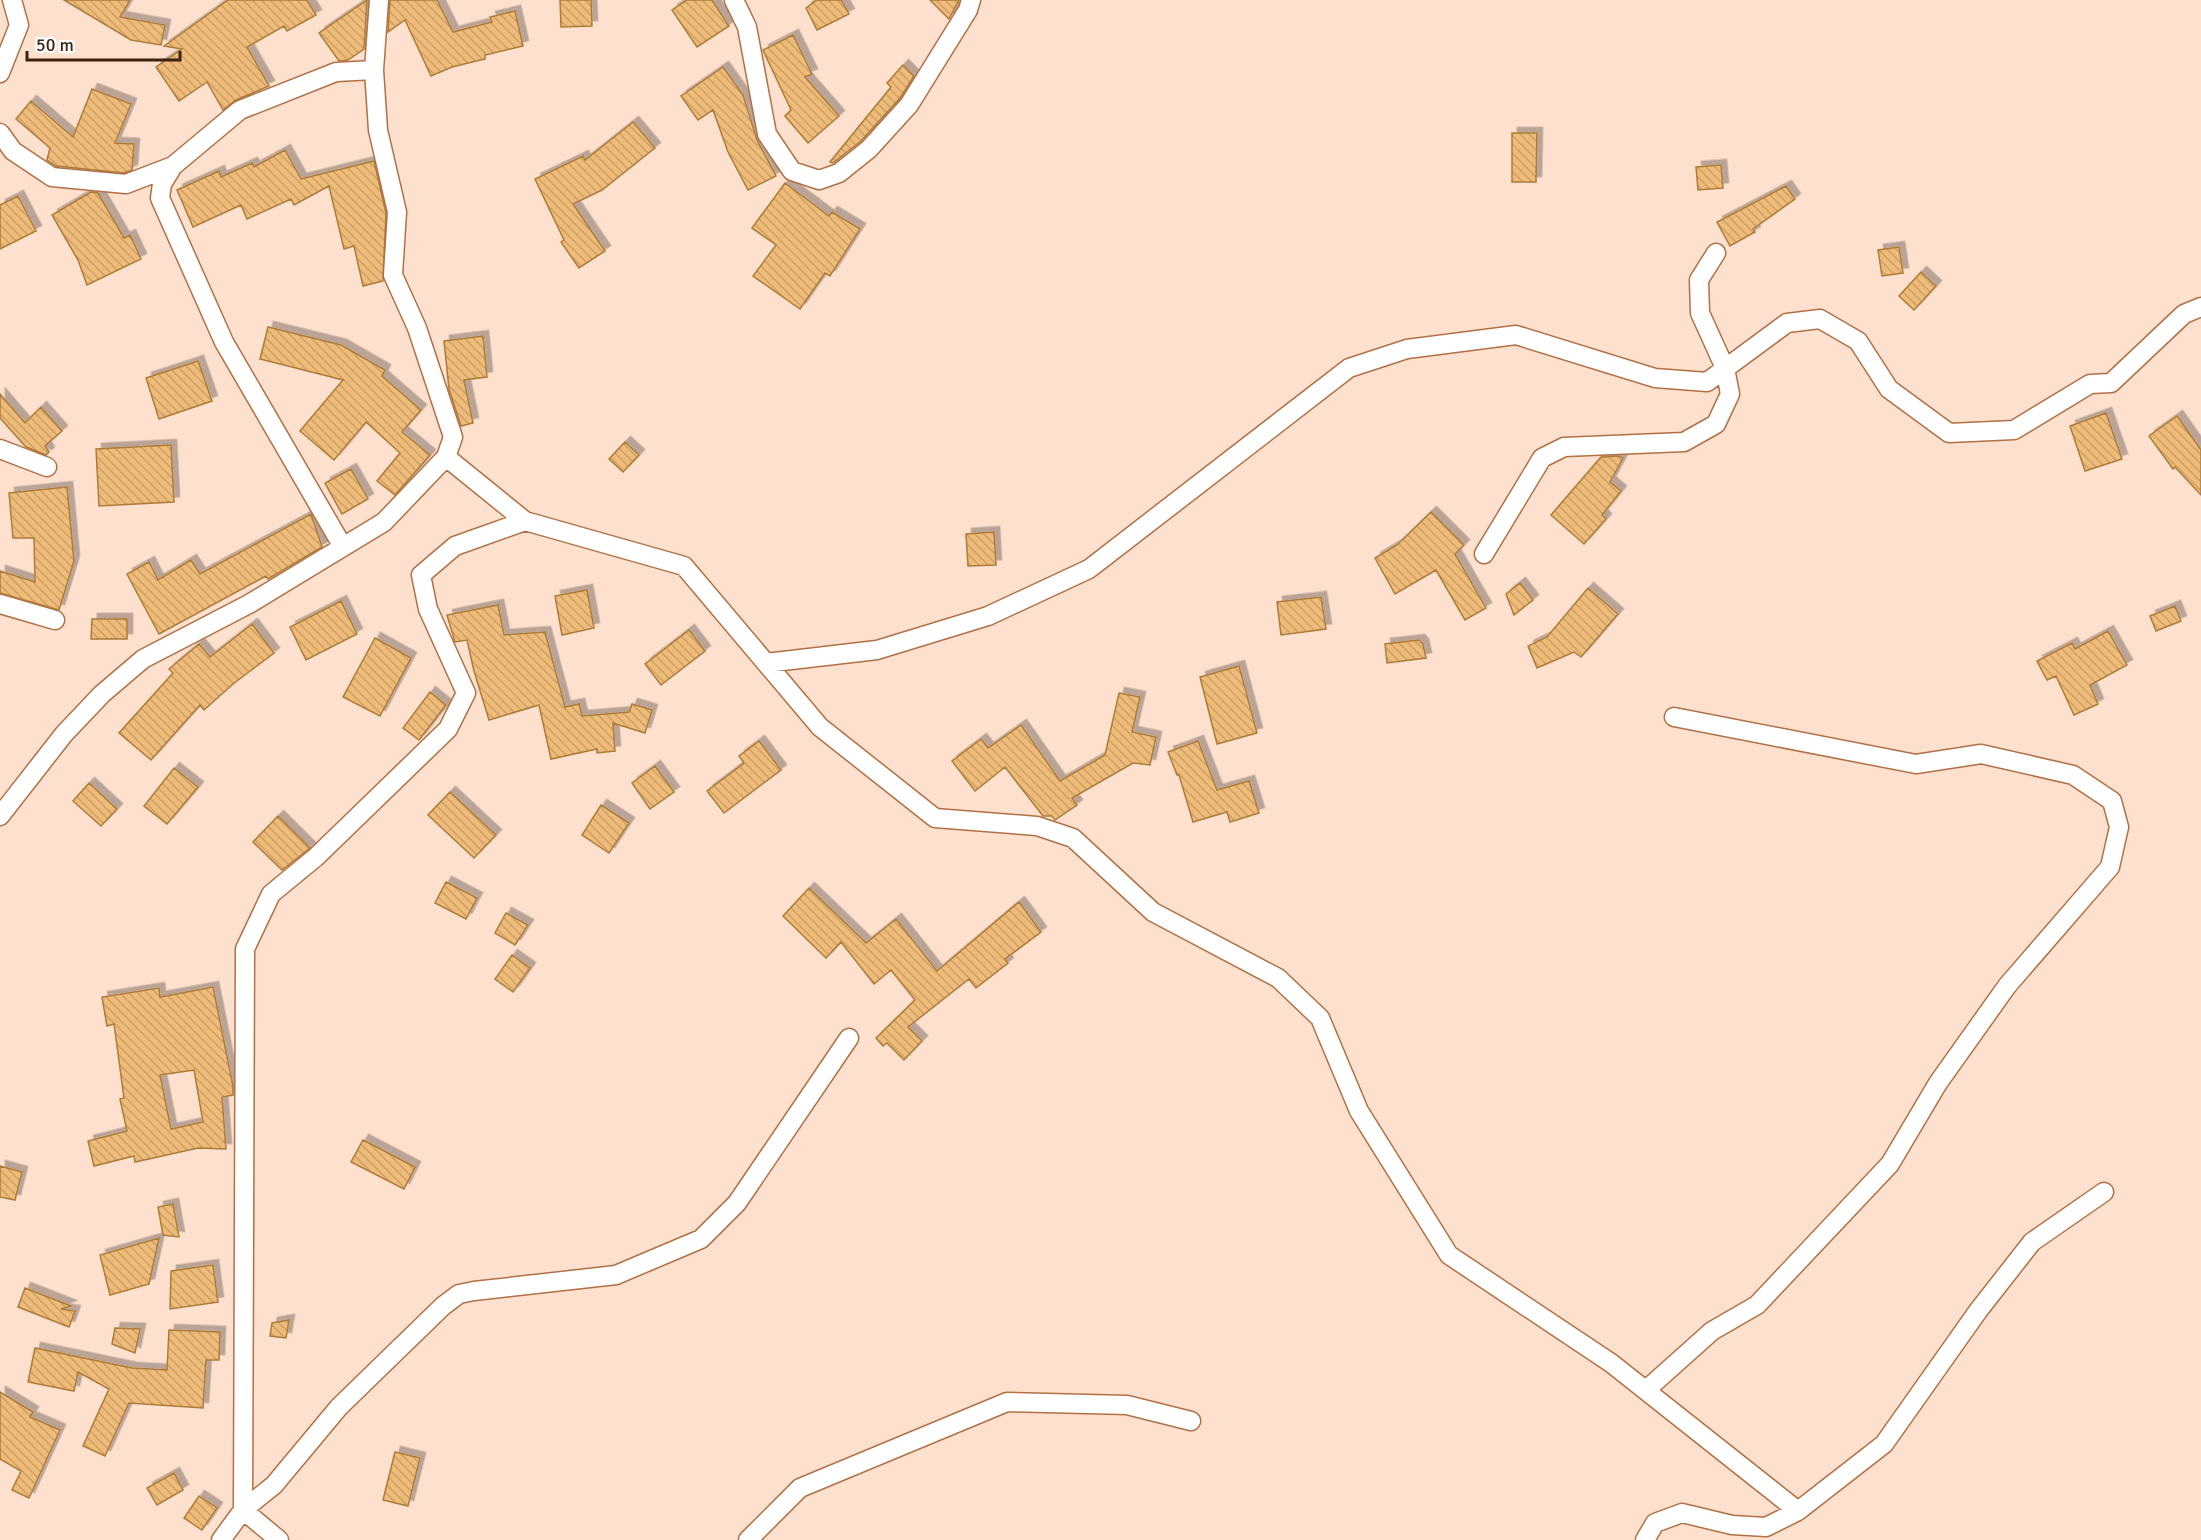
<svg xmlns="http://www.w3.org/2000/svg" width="2201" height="1540" font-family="Signika,sans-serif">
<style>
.building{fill:url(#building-back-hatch);stroke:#ac7c39;stroke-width:1.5;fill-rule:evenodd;filter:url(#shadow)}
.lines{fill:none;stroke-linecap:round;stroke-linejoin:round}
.street-casing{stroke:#b27044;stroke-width:21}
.street{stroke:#fff;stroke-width:18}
</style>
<defs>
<pattern id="building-back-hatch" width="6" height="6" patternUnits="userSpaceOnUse" patternTransform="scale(1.5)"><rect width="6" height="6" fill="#eebb79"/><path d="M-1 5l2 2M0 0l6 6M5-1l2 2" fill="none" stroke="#cda068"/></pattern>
<filter id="shadow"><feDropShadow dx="5.5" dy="-5.5" stdDeviation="0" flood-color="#0004"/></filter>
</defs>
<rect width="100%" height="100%" fill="#fee0ce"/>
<path class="building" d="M64 0H130L120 17 165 25 161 45 131 40Z
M228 0H307L316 15 287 31 284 26 247 47 269 86 236 100 223 110 207 82 179 101 156 67 182 49 164 46Z
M367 0 364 49 348 60 339 61 319 33Z
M390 0H437L453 32 492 22 490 17 515 11 523 46 485 55V59L452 67 431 76 405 20 388 32Z
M560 0H591L592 26 561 27Z
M687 0H712L729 26 697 47 672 10Z
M817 0H841L849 14 817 30 806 8Z
M930 0H959L949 19Z
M793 35 812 74 805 77 839 116 808 143 785 116 791 110 763 50Z
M903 65 914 76 900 98 861 141 833 163 830 162 891 87 887 83Z
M723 67 743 95 757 140 776 176 748 190 728 152 713 110 698 120 681 96Z
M92 89 131 104 115 143 134 144 132 170 124 173 56 166 47 160 50 148 16 119 31 101 73 137Z
M633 122 655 148 602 190 573 204 605 251 579 268 561 242 564 240 535 179 583 156 585 160Z
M1512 133H1537L1536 182H1512Z
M285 150 301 179 374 161 386 213 383 281 363 286 354 246 344 249 329 186 294 205 291 199 247 219 241 205 193 227 177 190 219 171 221 177 252 163 254 167Z
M1721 165 1723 188 1698 190 1696 167Z
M785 183 829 216 832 212 860 229 830 276 825 273 800 309 753 276 776 245 752 228Z
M1786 186 1795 199 1753 229 1755 232 1730 246 1717 222Z
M91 192 98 193 124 238 130 235 141 259 87 285 78 260 52 215Z
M18 196 36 231 0 249V205Z
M1899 247 1903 273 1882 276 1878 250Z
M1921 272 1936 286 1914 310 1899 296Z
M268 327 341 345 385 370 382 376 421 410 402 432 430 455 395 495 377 481 400 453 366 422 334 460 300 431 343 380 260 359Z
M483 336 487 377 464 380 473 423 461 426 449 389 444 341Z
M198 361 212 401 159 419 146 378Z
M0 394 25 423 41 407 62 431 45 446 49 452 46 455 26 447 0 418Z
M2106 413 2122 459 2085 471 2070 426Z
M2177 416 2201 450V495L2175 467 2173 469 2149 436Z
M625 442 639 455 623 472 609 459Z
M171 445 174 502 99 506 96 449Z
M1619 456 1623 458 1610 482 1621 491 1602 515 1606 519 1584 544 1551 515 1601 457Z
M351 469 368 499 342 514 325 483Z
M67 487 74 561 59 610 0 593V571L35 582 34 538H13L9 493Z
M1431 512 1464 545 1455 554 1486 608 1465 620 1436 570 1395 594 1375 558 1397 545Z
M311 514 322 547 268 579 266 576 159 634 127 574 149 562 158 580 191 560 200 574Z
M994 532 996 565 968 566 966 534Z
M1520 583 1533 600 1514 615 1506 594Z
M1588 588 1618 614 1581 657 1574 652 1537 668 1528 646 1547 637Z
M587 590 594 628 562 635 555 596Z
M1321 597 1326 629 1281 635 1277 602Z
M341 601 357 634 306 660 290 627Z
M498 605 504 635 545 632 565 707 579 704 582 716 629 712 632 704 652 710 645 733 613 723 615 751 597 753V749L551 759 539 705 489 720 474 671 467 640 455 642 447 615Z
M2175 606 2181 621 2156 631 2150 616Z
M92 619H127V639H91Z
M252 624 274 653 233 684 204 710 200 705 151 760 119 733 173 673 169 669 199 644 210 657Z
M689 630 705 651 661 685 645 664Z
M2108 631 2127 665 2090 685 2098 704 2074 715 2056 676 2047 680 2037 661 2072 643 2075 649Z
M375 638 411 658 380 716 343 697Z
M1419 640 1423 644 1426 658 1387 663 1385 644Z
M1239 666 1257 733 1217 744 1200 677Z
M430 692 446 705 419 740 403 728Z
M1119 693 1140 697 1132 732 1156 737 1150 765 1133 763 1072 798 1077 805 1055 820 1052 816H1043L1005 767 975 791 952 761 981 739 988 748 1021 725 1060 781 1105 755Z
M759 741 781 770 724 813 707 791 744 763 739 756Z
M1198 741 1217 790 1249 781 1259 813 1230 822 1227 812 1193 822 1179 775H1177L1168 752Z
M655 766 674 792 650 809 632 783Z
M174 768 198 787 167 824 144 806Z
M89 783 117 809 101 826 73 801Z
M450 792 496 835 474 858 428 815Z
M601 805 629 823 609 853 582 835Z
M278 816 310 848 282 870 253 842Z
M446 882 477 898 466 919 435 903Z
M809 888 866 943 896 919 937 971 1019 902 1041 932 1005 959 1008 963 976 988 969 979 908 1027 922 1041 904 1060 887 1043 883 1046 876 1038 915 1000 891 970 874 984 841 942 826 958 783 916Z
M506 913 528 925 515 945 495 933Z
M512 955 530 968 513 992 495 979Z
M213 987 233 1086V1095L222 1097 226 1149 198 1148 135 1162 134 1156 94 1166 88 1141 127 1131 120 1099 124 1098 114 1024 107 1026 102 997 159 988 160 997ZM194 1070 203 1122 171 1129 160 1075Z
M363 1140 415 1167 404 1189 351 1162Z
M0 1166 22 1172 15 1200 0 1197Z
M173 1204 179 1237 163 1235 158 1207Z
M159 1238 149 1284 110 1295 100 1255Z
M213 1265 218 1302 170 1309 171 1271Z
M25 1288 71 1306 61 1309 75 1311 69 1327 18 1307Z
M289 1320 286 1338 270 1336 272 1323Z
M115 1328 140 1329 135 1353 112 1344Z
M169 1330 220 1332 219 1360H206L203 1408 129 1403 105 1456 83 1446 109 1389 78 1372 74 1391 28 1382 35 1348 132 1368 167 1370Z
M0 1392 33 1412 30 1417 60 1430 29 1498 12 1490 21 1471 0 1459Z
M395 1452 420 1458 408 1506 383 1500Z
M174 1473 183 1490 157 1505 147 1488Z
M199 1496 217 1508 202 1530 184 1518Z"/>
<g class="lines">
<g class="street-casing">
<path id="street" d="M734 0 747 27 767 134 792 171 819 180 839 173 869 149 909 105 968 10 971 0
M0 73 19 25 12 0
M0 133 13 151 52 177 126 184 173 166 240 110 336 72 374 70
M173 166 162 184 160 198 224 342 343 547
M0 449 47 467
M446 457 525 521
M1484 554 1542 458 1564 447 1684 442 1716 424 1730 394 1725 368 1700 313 1699 280 1716 253
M0 604 55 620
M766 663 877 650 988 616 1089 569 1349 368 1407 349 1516 335 1655 378 1707 382 1787 323 1820 319 1858 341 1889 389 1949 433 2014 430 2090 384 2111 383 2184 314 2201 307
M0 816 64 734 102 694 143 659 249 604 384 522 446 457 453 437 417 328 393 275 397 212 378 130 374 70 379 0
M1646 1390 1712 1331 1757 1305 1890 1164 1938 1083 2007 986 2110 867 2119 827 2112 801 2073 775 1981 754 1916 764 1674 717
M221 1540 243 1510 245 949 271 894 316 857 448 729 466 693 428 609 421 575 455 546 525 521 684 566 820 727 935 818 1037 826 1073 838 1153 912 1278 978 1320 1018 1359 1111 1449 1255 1611 1363 1798 1511
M279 1540 243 1510 274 1485 339 1407 443 1306 459 1294 474 1291 616 1275 701 1239 737 1203 849 1038
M748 1540 800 1488 1007 1402 1127 1405 1191 1421
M1645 1540 1655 1523 1682 1513 1732 1525 1766 1527 1798 1511 1884 1444 1978 1311 2032 1242 2104 1192"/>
</g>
<use href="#street" class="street"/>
</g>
<path d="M27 51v9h153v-9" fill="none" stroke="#3d2210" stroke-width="3"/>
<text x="36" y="51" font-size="18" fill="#3d2210" stroke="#ffffff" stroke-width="4.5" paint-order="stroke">50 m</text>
</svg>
